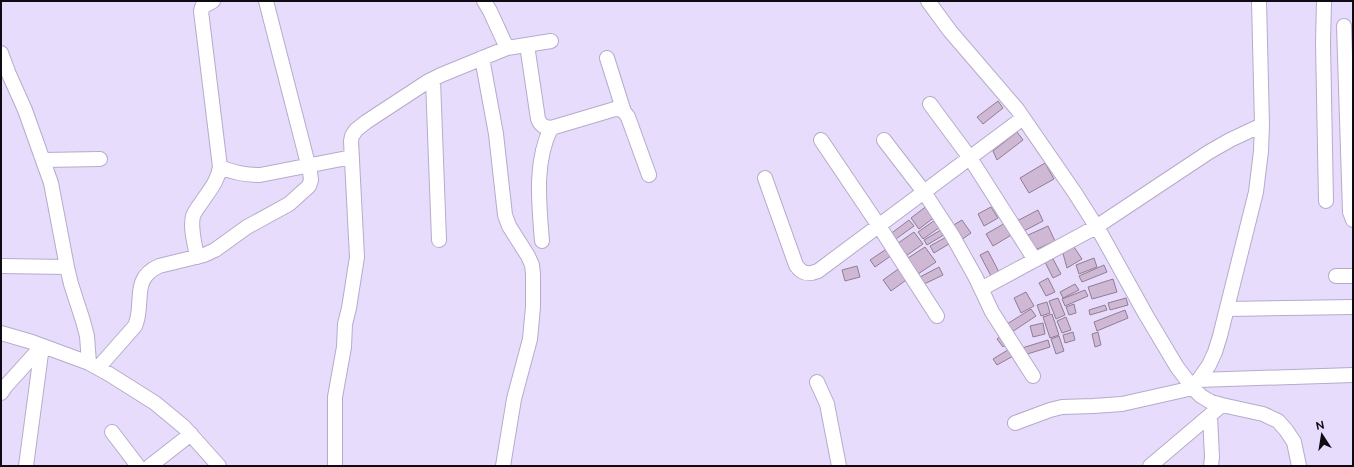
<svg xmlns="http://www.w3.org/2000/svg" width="1354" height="467" font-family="Raleway,sans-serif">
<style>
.building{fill:#ceb8d4;stroke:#917c96}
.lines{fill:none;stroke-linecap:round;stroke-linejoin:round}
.minor-casing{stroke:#b6abca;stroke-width:16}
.minor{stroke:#fff;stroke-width:14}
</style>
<rect width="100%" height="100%" fill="#e8dcfd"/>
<path class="building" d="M998 101 1003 108 983 124 977 117Z
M1017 132 1023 140 997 160 993 151Z
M1045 163 1054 179 1029 193 1020 178Z
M928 205 936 216 919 229 911 218Z
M991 207 998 218 984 226 978 214Z
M1038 210 1043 221 1022 232 1017 221Z
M938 218 943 225 923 239 918 232Z
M909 220 914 226 893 241 889 235Z
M962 220 971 233 961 240 952 226Z
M1007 222 1013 234 993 246 986 234Z
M1048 226 1055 241 1033 251 1026 236Z
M944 228 947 233 927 245 924 240Z
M914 232 923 244 903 258 894 246Z
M948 236 952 242 934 253 930 246Z
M1072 244 1082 259 1067 268 1062 250Z
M925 247 936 262 915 276 905 260Z
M888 248 892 255 875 267 870 260Z
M988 251 999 272 991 276 980 255Z
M1094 258 1097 267 1079 274 1076 265Z
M1053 259 1061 274 1053 278 1045 262Z
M1104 265 1107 272 1082 282 1079 276Z
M857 266 860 277 845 281 842 270Z
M901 267 909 278 891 291 883 280Z
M939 267 943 275 922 285 918 278Z
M1048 278 1055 292 1046 296 1039 283Z
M1113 279 1117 292 1092 299 1088 287Z
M1075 284 1079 290 1063 298 1060 292Z
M1085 290 1088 296 1065 306 1062 299Z
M1026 292 1034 306 1021 313 1014 298Z
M1058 298 1065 315 1056 319 1049 301Z
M1126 298 1128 305 1110 310 1108 303Z
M1047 302 1050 313 1041 316 1037 305Z
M1074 304 1076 313 1069 315 1066 307Z
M1105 305 1107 310 1090 315 1089 310Z
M1031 309 1036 316 1012 332 1007 324Z
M1125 310 1128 318 1097 331 1094 322Z
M1052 314 1059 335 1050 338 1043 317Z
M1066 317 1071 330 1062 333 1057 321Z
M1043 323 1045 334 1033 337 1030 326Z
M1073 332 1075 340 1065 343 1063 335Z
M1098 332 1101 345 1095 347 1092 334Z
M1004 334 1009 342 1003 347 997 339Z
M1059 336 1064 351 1056 354 1051 339Z
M1048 340 1050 347 1024 355 1022 348Z
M1011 348 1015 355 997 365 993 359Z"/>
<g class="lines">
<g class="minor-casing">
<path id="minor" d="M484 1 490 11 507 48
M928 1 950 31 1017 109 1075 193 1101 234 1146 315 1177 367 1193 388 1201 396 1211 402 1222 405 1263 414 1278 421 1286 430 1294 442 1299 466
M1324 1 1323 43 1326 201
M1344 26 1350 212 1353 220
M527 45 538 119C541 126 544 127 551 128L615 109C622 109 624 111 628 117L649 175
M1 53 8 72 25 110 51 183 67 267 71 284 83 321 87 336 89 363
M482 58 496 134 505 215 509 226 528 256 532 265 533 274V307L530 339 514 399 503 466
M607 58 624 112
M433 80 439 240
M930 104 970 158 1035 260
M821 140 879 226 937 316
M884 140 924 192 952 235 976 278 992 312 1033 376
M44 160 100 159
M220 167C234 173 245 175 260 175L352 157
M765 178 796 265C802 274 808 275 818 271L1023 118
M542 241C539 204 534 162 551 128
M197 257C195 244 190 229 193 216 195 211 198 207 201 203 209 191 218 181 220 167L201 11 202 7 213 1
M1 266 67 267
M1336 276H1353
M981 289 1096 227 1209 152 1230 140 1262 125
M1227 309 1353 307
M1 333 32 342 89 363 109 374 155 403 184 427 219 466
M98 368 135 326C145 304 130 279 159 266L204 255 215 250 247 227 289 204 309 186 311 180 310 172 266 1
M1198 380 1353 375
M817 382 827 404 839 466
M1 393 5 387 42 346
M1210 416 1212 457 1211 466
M1015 423 1050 410 1062 407 1093 406 1122 404 1193 388 1209 365 1215 352 1220 336 1256 192 1261 151 1262 125 1259 1
M112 432 138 466
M26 466 42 346
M150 466 191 434
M335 466V397L344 347 345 324 349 308 357 257 351 141 352 136 356 130 366 122 427 82 441 75 507 48 551 41
M1150 466 1222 405"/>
</g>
<use href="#minor" class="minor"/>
</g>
<rect width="1354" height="467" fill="none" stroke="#0f0b15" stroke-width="4"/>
<g transform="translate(1322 435) rotate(348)" stroke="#e8dcfd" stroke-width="3" paint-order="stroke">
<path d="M0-3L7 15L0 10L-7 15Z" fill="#0f0b15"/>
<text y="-6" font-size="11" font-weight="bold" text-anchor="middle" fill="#0f0b15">N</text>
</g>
</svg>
